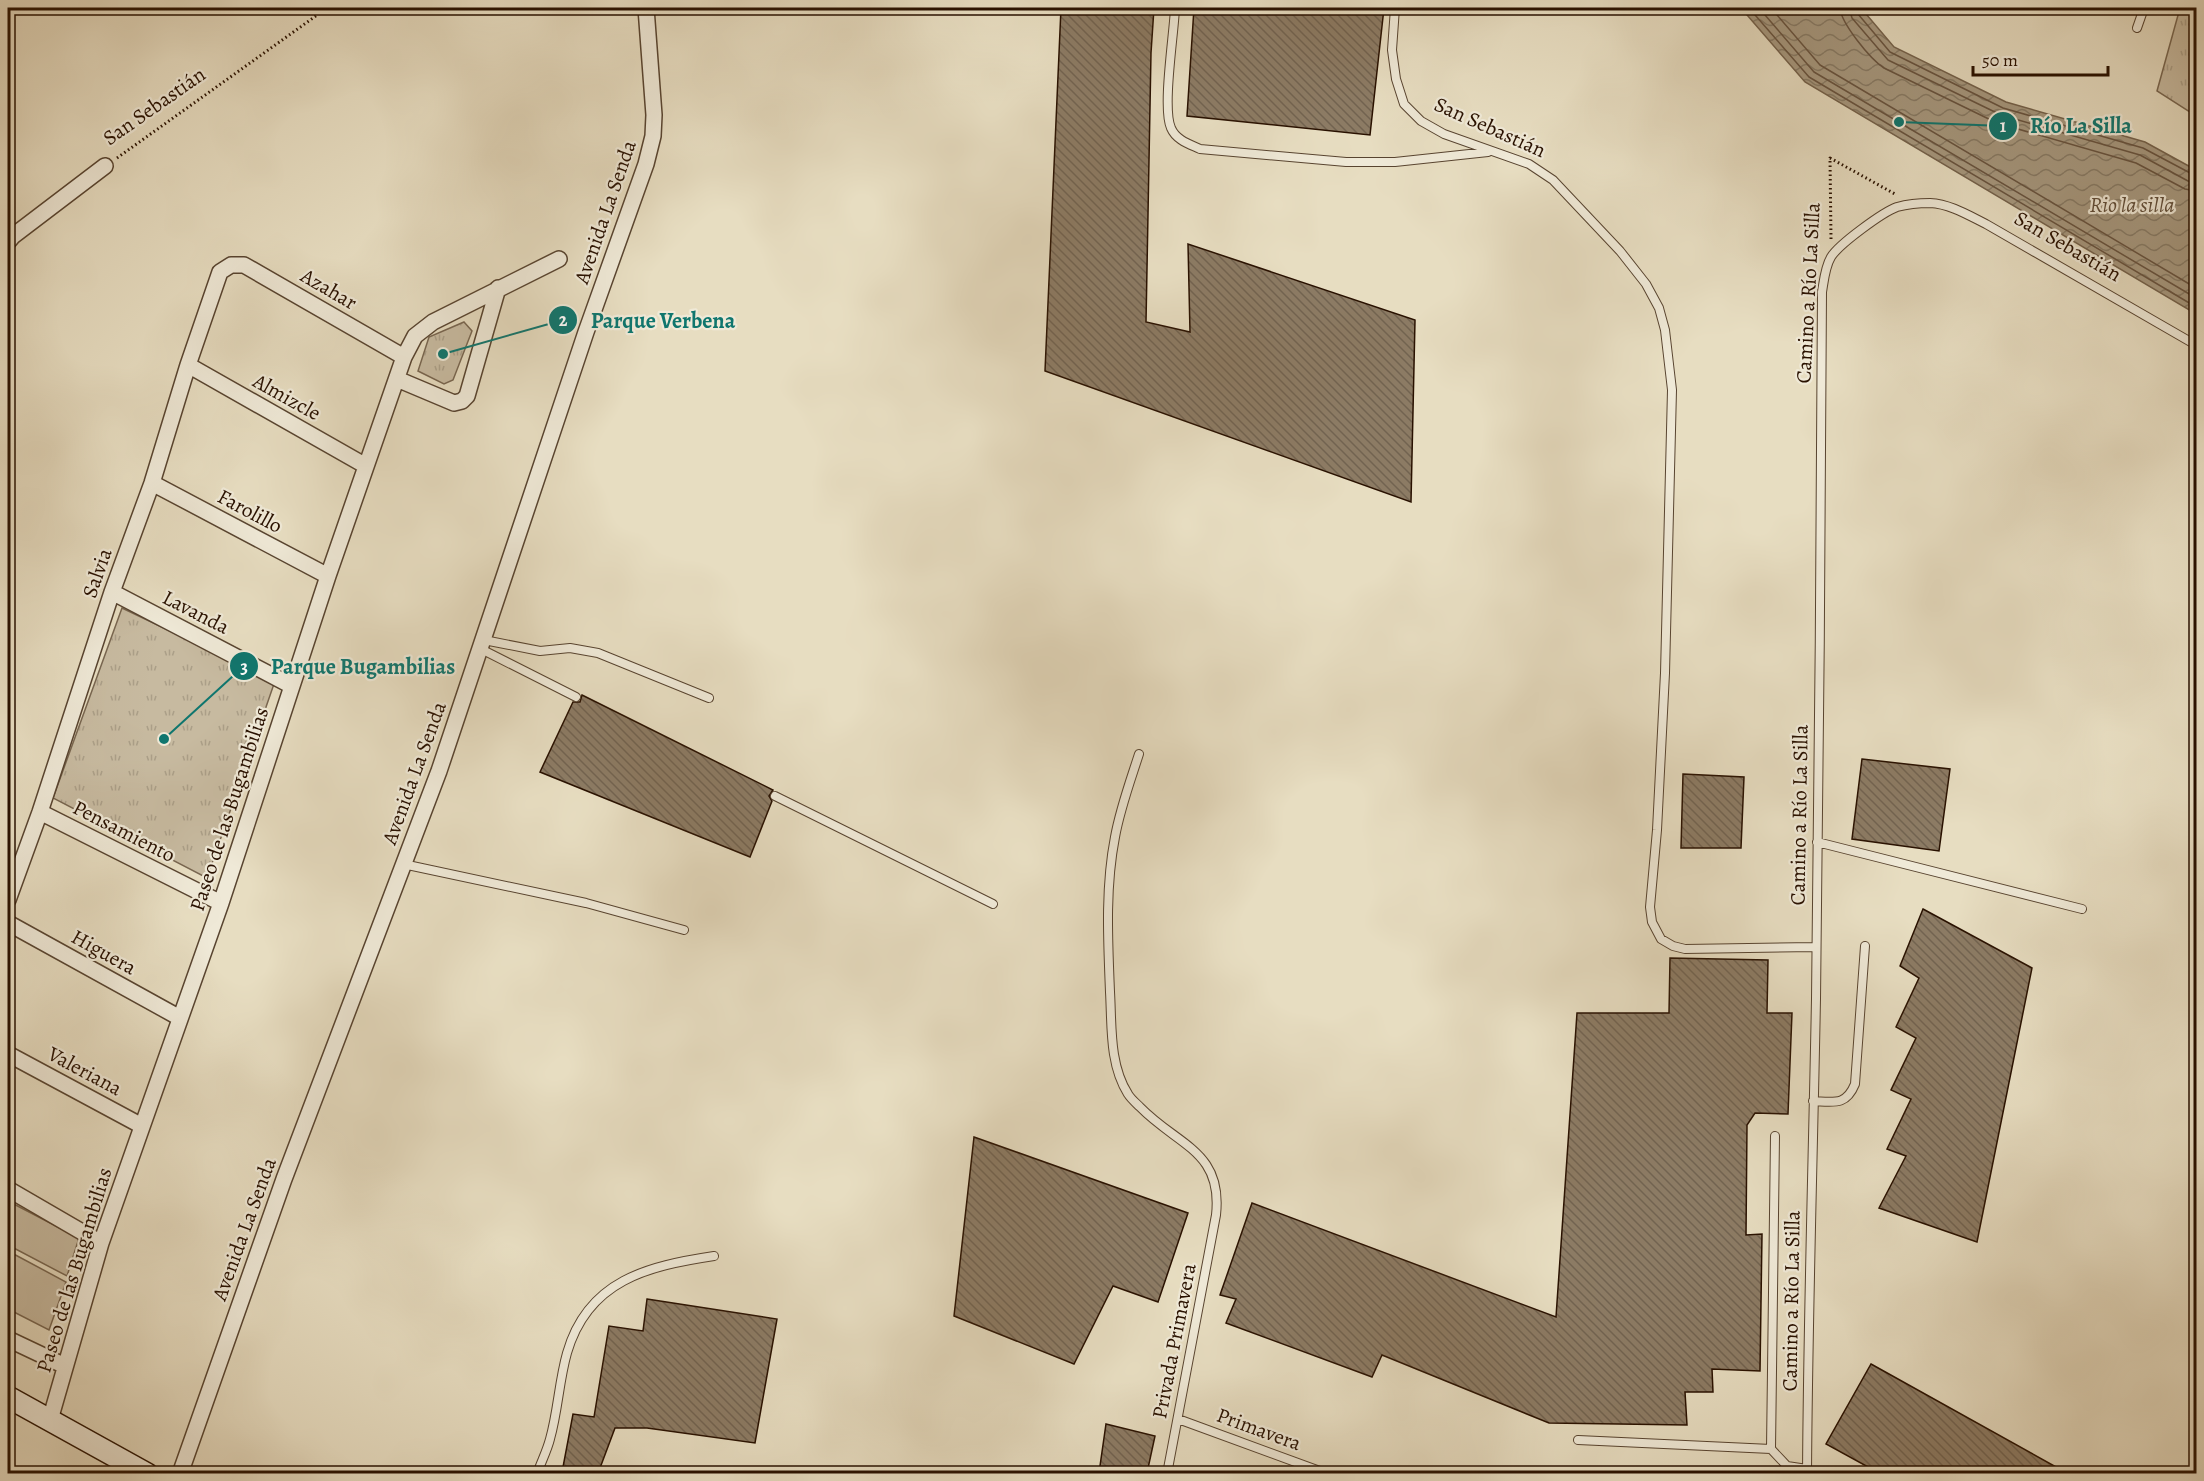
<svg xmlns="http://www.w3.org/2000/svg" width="2204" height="1481" font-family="Alegreya,serif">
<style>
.grass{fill:#c7baa0;stroke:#786650;stroke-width:1.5}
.park{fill:url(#park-tufts);stroke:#786650;stroke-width:1.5}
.water{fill:url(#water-waves);stroke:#74624c;stroke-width:1.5}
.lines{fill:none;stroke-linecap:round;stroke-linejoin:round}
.shore{stroke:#685440;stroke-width:1.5}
.building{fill:url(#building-back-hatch);stroke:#291100;stroke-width:1.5}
.lane-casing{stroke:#584430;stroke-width:10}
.street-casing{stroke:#584430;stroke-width:18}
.secondary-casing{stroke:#291100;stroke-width:24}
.path{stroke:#291100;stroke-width:3;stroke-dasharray:1.5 3;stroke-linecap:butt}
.lane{stroke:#efe9d7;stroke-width:8}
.street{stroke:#efe9d7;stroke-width:15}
.secondary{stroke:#efe9d7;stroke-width:21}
.labels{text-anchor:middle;stroke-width:4.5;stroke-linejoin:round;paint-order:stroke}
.street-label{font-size:21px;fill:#291100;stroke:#efe9d7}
.water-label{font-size:22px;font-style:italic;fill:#614e39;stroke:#efe9d7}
.leader{fill:none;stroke:#0f766e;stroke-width:2}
.callout-dot{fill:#0f766e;stroke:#efe9d7;stroke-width:2}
.mark-label{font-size:18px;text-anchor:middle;font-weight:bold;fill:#fff}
.callout-label{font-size:22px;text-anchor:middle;font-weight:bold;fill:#0f766e;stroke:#efe9d7;stroke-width:4.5;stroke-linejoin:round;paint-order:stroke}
</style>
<defs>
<pattern id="park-tufts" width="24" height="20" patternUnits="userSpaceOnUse" patternTransform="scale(1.5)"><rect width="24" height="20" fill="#c7baa0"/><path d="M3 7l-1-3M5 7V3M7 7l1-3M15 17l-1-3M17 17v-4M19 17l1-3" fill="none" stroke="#ab9f88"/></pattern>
<pattern id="water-waves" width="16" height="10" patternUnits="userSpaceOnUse" patternTransform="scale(1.5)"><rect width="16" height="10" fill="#a6987f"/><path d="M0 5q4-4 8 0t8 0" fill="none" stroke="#877b66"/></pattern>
<pattern id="building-back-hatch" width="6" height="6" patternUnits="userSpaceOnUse" patternTransform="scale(1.5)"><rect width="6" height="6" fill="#8c7b64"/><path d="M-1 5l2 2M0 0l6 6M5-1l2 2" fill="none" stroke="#726350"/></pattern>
</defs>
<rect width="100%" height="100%" fill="#e7ddc1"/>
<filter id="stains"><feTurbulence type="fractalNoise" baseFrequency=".00333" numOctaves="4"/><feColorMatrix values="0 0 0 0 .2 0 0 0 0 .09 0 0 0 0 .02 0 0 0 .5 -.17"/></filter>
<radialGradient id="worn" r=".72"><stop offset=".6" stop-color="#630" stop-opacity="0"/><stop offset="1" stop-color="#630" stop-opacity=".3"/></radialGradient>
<path class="grass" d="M8 1201 79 1238 67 1276 8 1245Z
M8 1251 66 1282 49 1330 8 1309Z"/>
<path class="park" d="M2180 8H2196V116L2157 91Z
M464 322 472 331 453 380 444 384 418 371 429 337Z
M122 608 275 681 207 878 53 798Z"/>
<path class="water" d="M1741 8H1861L1894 47 2006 102 2145 142 2196 170V314L1805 82Z"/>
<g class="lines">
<path class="shore" d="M1749 8 1809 77 2196 307
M1759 8 1814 72 2196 298
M1771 8 1820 65 2196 288
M1840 8C1841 23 1870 59 1884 68L1997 123 2136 163 2185 189 2196 191
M1849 8 1852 18 1888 60 2001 115 2140 155 2188 181 2196 182
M1857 8 1858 14 1890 52 2003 108 2143 148 2192 174 2196 175"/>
</g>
<path class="building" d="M1061 8H1154L1151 53 1146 322 1190 332 1188 244 1415 320 1411 502 1045 371Z
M1194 8H1384L1370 135 1187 116Z
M582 695 773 790 769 796 772 801 750 857 540 772 573 702H580Z
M1862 759 1950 769 1939 851 1852 839Z
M1683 774 1744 777 1741 848H1681Z
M1923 909 2032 968 1977 1242 1879 1208 1906 1156 1887 1149 1911 1099 1891 1090 1916 1038 1896 1027 1919 978 1900 966Z
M1670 958 1768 960 1767 1013H1792L1788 1114 1755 1113 1747 1125 1746 1235 1762 1234 1760 1371 1712 1369 1713 1392H1685L1687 1425 1549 1423 1382 1355 1372 1377 1226 1323 1236 1299 1220 1295 1252 1203 1556 1317 1577 1013H1669Z
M974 1137 1188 1213 1158 1302 1113 1286 1074 1364 954 1316Z
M647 1299 777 1319 755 1443 647 1428H615L600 1468 563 1467 573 1414 594 1417 609 1326 643 1331Z
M1871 1364 2067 1473H1879L1826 1444Z
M1106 1424 1155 1436 1147 1473H1099Z"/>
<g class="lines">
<g class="lane-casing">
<path id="lane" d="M1175 8C1174 34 1162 108 1171 128 1176 140 1189 144 1200 149L1346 162H1395L1488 152
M1395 8 1392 50 1396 79 1404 104 1421 121 1444 134 1529 164 1553 180 1620 251 1646 284 1659 308 1665 330 1672 390 1665 673 1657 830 1650 907 1652 922 1661 939 1673 946 1685 949 1815 947
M2137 28 2144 8
M484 640 540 651 570 648 598 653 709 698
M481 649 576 697
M1139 754C1130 782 1120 809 1115 837 1105 888 1108 941 1110 992 1112 1025 1109 1064 1128 1094 1131 1099 1136 1103 1140 1107 1178 1146 1223 1151 1216 1215L1167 1474
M775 796 993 904
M1817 842 2082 909
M403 864 586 903 684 930
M1813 1101C1834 1102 1846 1106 1855 1084L1865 946
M1775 1136 1771 1449 1787 1466 1807 1469
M1178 1419 1328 1474
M1578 1440 1771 1449
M537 1474C541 1462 547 1451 550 1439 558 1411 559 1381 567 1353 588 1280 648 1266 714 1256
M1807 1474C1808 1315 1813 1157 1816 999 1819 763 1821 528 1822 292 1824 280 1825 267 1831 257 1839 244 1883 212 1897 207 1908 204 1919 203 1930 203 1950 204 1968 215 1986 224L2196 345"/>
</g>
<g class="street-casing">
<path id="street" d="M8 242 13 236 105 166
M188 365 366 466
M397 379 454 403 462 401 467 396 498 288
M152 483 328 576
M112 592 292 686
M40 812 221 903
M8 900 40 812 112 592 152 483 188 365 220 272 231 265H244L404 357
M8 923 180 1018
M8 1054 142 1126
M8 1189 101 1243
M8 1339 65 1366
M50 1420 101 1243 221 903 328 576 404 357 415 336 433 322 559 259
M180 1474 284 1179 439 771 586 332 646 164 653 136 654 115 646 8"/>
</g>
<g class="secondary-casing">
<path id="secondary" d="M8 1397 147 1474"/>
</g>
<path class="path" d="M117 158 327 8
M1831 239 1830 158 1895 194"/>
<use href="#lane" class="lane"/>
<use href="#street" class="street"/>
<use href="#secondary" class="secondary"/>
</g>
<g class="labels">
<g class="street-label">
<text transform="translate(154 106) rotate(-35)" y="7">San Sebastián</text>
<text transform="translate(1490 127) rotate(24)" y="7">San Sebastián</text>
<text transform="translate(605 212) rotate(-71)" y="7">Avenida La Senda</text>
<text transform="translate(2068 246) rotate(30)" y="7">San Sebastián</text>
<text transform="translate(329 289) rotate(30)" y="7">Azahar</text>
<text transform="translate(1808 293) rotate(-87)" y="7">Camino a Río La Silla</text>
<text transform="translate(287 397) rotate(29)" y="7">Almizcle</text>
<text transform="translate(250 511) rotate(28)" y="7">Farolillo</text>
<text transform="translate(97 573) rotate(-71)" y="7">Salvia</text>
<text transform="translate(196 612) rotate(27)" y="7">Lavanda</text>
<text transform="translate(414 773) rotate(-70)" y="7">Avenida La Senda</text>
<text transform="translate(229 809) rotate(-72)" y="7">Paseo de las Bugambilias</text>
<text transform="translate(1799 815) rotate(-89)" y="7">Camino a Río La Silla</text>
<text transform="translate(124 831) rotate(27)" y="7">Pensamiento</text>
<text transform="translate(104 952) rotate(29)" y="7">Higuera</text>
<text transform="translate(85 1071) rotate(28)" y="7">Valeriana</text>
<text transform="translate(244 1229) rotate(-70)" y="7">Avenida La Senda</text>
<text transform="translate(74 1270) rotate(-73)" y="7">Paseo de las Bugambilias</text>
<text transform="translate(1791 1301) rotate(-89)" y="7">Camino a Río La Silla</text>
<text transform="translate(1174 1341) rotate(-79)" y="7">Privada Primavera</text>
<text transform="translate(1259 1429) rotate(20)" y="7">Primavera</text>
</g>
<g class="water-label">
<text x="2132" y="212">Rio la silla</text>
</g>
</g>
<path class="leader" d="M1899 122L2003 126M443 354L563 320M164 739L244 666"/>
<g class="callout-dot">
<circle cx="1899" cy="122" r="6"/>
<circle cx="443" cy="354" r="6"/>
<circle cx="164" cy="739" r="6"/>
<circle cx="2003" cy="126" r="15"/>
<circle cx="563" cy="320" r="15"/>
<circle cx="244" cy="666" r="15"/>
</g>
<g class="mark-label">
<text x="2003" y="132">1</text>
<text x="563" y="326">2</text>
<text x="244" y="673">3</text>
</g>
<g class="callout-label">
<text x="2081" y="133">Río La Silla</text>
<text x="663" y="328">Parque Verbena</text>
<text x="363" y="674">Parque Bugambilias</text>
</g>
<rect width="2204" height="1481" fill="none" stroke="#e7ddc1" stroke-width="30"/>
<rect x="9" y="9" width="2186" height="1463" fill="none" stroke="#291100" stroke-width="3"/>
<rect x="15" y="15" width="2174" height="1451" fill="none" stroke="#291100" stroke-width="1.5"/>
<path d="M1973 66v9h135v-9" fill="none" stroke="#291100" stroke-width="3"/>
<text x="1982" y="66" font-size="18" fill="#291100" stroke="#efe9d7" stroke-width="4.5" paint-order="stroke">50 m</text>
<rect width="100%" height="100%" filter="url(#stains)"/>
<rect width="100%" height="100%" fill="url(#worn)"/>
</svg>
